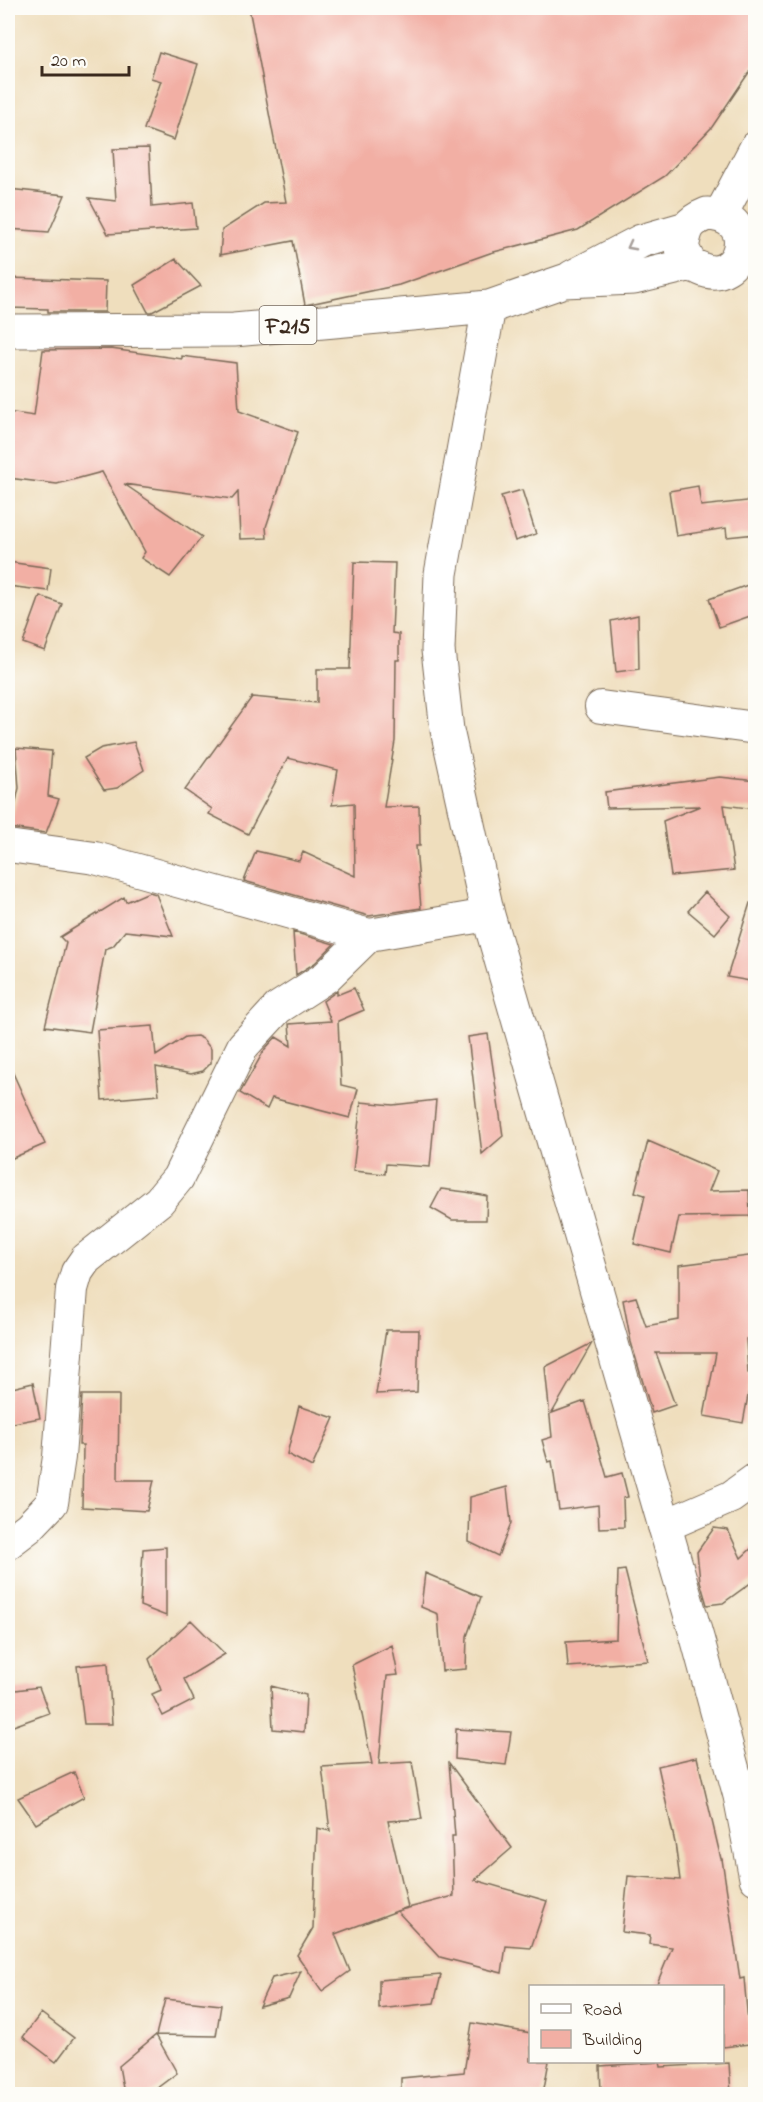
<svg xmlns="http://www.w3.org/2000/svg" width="763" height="2102" font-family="'Indie Flower',sans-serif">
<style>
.building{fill:#f2afa4}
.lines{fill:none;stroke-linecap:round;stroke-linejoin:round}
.minor-casing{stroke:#7a6956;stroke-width:34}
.major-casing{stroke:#7a6956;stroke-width:35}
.minor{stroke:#fff;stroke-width:32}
.major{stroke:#fff;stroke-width:33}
.oneway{stroke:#a79f9a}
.labels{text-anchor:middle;stroke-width:4.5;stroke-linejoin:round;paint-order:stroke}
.shield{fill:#fdfcf7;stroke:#75695f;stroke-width:1.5}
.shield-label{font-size:22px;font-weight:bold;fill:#3b2a1e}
</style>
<rect width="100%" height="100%" fill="#fdfcf7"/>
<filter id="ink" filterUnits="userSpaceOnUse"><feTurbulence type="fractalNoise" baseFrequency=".0167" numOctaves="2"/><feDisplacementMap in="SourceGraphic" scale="12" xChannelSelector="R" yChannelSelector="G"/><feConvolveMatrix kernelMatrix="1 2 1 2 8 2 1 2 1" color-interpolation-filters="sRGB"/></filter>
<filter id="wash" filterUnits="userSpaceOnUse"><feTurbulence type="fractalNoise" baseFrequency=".008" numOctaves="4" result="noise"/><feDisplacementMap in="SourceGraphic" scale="24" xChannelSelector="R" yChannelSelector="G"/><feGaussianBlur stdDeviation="1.35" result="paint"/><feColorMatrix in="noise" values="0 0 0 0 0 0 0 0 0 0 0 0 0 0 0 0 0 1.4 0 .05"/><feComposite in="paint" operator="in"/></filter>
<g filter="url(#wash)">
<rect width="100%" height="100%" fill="#efdebd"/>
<g id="blocks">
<path class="building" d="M249 8H756V62L712 127 665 176 578 230 490 253 399 285 305 305 293 241 220 255 222 230 264 203 286 202Z
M159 52 198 64 174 140 144 129 161 81 151 78Z
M149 148 152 207 193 203 196 228 108 234 89 198 116 201 113 149Z
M8 189 65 195 49 232 8 229Z
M176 259 201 286 152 312H148L134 285Z
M8 278 106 281 105 312H48V309L8 308Z
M111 349 182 359V356L236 363 239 411 298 432 266 527 267 538 240 539 238 492 232 499 124 484 202 537 170 577 141 558 145 552 102 472 57 484 8 478V412L34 416 43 350Z
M698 486 701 506 756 500V534L727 537 726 528 676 536 669 491Z
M522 490 536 534 515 541 501 496Z
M8 562 51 568 48 591 8 586Z
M354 562 395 563 392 633 399 634V660H396L395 741 384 807 419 806 420 846H416L421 908 369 916 244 881 256 851 299 861 303 852 355 876 354 803 332 805 338 770 288 758 248 834 209 814 212 809 185 790 252 697 317 703V669H350Z
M756 582V614L719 627 709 599Z
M40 596 62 604 45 651 23 643Z
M638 615 639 669 616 672 611 621Z
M134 742 144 770 117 788 104 790 84 758 101 748Z
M16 748 52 751 48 796 59 799 46 833 10 828 19 788Z
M720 777 756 781V809L724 805 734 870 671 876 663 821 700 806 607 808 605 792Z
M149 892 156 894 173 936 125 931 113 946 105 949 90 1032 45 1026 66 943 60 937 124 897 126 902Z
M705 892 730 916 715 934 688 911Z
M750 903H756V982L727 977Z
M293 932 334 944 315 963 296 975Z
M354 988 364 1010 338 1021 341 1085 358 1089 350 1118 272 1098 267 1109 240 1093 265 1049 276 1037 291 1046 289 1024 331 1021 323 1001 337 991V995Z
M153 1026 156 1056 185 1037 197 1036 203 1039 211 1049V1063L203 1071 191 1074 156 1067 159 1095 102 1100 97 1030Z
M488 1034 503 1136 482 1154 468 1037Z
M8 1062 45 1144 8 1160Z
M436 1100 430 1167 386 1164 385 1174 353 1171 361 1102 393 1105Z
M648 1141 717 1171 709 1191 749 1190 750 1216 679 1217 671 1253 634 1244 645 1195 635 1192Z
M441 1189 466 1192 487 1196 486 1220H452L431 1208Z
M756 1255V1279H753L756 1333 746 1339 748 1373 752 1374 743 1423 704 1416 716 1353H656L675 1405 652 1413 631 1342 623 1300 636 1297 646 1326 679 1320V1265Z
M386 1330H419L417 1392 376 1394Z
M592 1343 552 1413 585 1401 607 1477 622 1473 628 1497 623 1498 624 1527 599 1528 598 1505 559 1510 552 1461 548 1462 542 1440 552 1437 545 1367Z
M33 1383 40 1418 8 1424V1389Z
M82 1395H119L118 1480H154L147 1511 82 1507 83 1445H79Z
M299 1406 334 1418 312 1467 287 1454Z
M507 1487 511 1523 498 1556 469 1542 470 1497Z
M714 1528 728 1530 741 1558 756 1544V1579L723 1603 707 1605 700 1581 697 1552Z
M166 1547V1616L140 1606 143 1549Z
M625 1570 648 1661 568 1667 566 1642 616 1639 618 1571Z
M425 1573 481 1597 467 1636 466 1669 442 1671 438 1614 421 1607Z
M191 1620 225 1654 184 1679 194 1700 163 1716 152 1694 161 1690 149 1659Z
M392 1645 398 1675 387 1676 379 1764 412 1762 422 1819 388 1821 408 1907 335 1934 350 1971 322 1991 297 1955 313 1928 317 1828 330 1831 322 1767 372 1764 352 1665Z
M108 1663 112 1724H84L77 1666Z
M271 1686 306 1695 304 1732 273 1729Z
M39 1687 49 1713 8 1728V1691Z
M456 1729 511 1732 506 1765 455 1759Z
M697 1757 721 1859H722L740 1979 744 1978 750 2044 723 2047V1986H656L672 1947 649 1944 650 1935 622 1932 628 1876 680 1880 675 1843 658 1766Z
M449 1763 512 1848 475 1880 547 1901 531 1948 506 1946 502 1973 440 1957 397 1911 454 1896 452 1836H455Z
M74 1772 84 1797 36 1824 18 1798Z
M301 1971 289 1998 259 2006 272 1978Z
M441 1975 434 2003 379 2009V1980Z
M165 1999 221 2005 216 2036 156 2035Z
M41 2013 74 2038 56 2062 23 2037Z
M472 2023 531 2033V2061H549L543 2094H459L401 2090V2078L464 2072Z
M156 2035 177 2073 149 2094H124L119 2066Z
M660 2062 661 2067 729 2063 731 2094H601L600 2066Z"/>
</g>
</g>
<g filter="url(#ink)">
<use href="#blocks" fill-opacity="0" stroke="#7a6956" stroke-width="1.5"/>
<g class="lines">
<g class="minor-casing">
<path id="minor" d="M601 707 756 728
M8 846 95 858 369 935
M664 1526 731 1497 756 1479
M8 1543 29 1527 52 1503 59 1457 72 1289 77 1272 86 1259 159 1201 178 1178 243 1046 278 1008 326 977 369 935 488 915"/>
</g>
<g class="major-casing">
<path id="major" d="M707 214C763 216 740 287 701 269 698 267 694 267 692 265 688 261 685 253 682 248 686 228 687 222 707 214Z
M721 214 756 148
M572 277 641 241 686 228
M489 307 441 574 438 650 447 730 488 915 698 1641 740 1796 756 1878
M8 331 234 330 489 307 564 281 634 278 692 264"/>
</g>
<use href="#minor" class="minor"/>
<use href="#major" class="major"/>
</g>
<defs><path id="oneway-chevron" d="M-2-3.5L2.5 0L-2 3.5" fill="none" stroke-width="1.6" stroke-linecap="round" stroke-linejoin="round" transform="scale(1.5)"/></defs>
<use class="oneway" href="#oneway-chevron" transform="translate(631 246) rotate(152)"/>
</g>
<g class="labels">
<rect class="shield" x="259.5" y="306" width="57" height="38" rx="4.5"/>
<g class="shield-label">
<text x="288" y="333">F215</text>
</g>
</g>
<rect width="763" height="2102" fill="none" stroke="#fdfcf7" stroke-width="30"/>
<rect x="529" y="1985" width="195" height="78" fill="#fdfcf7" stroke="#afa8a0" stroke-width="1.5"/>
<rect x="541" y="2004" width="30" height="9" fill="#ffffff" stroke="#afa8a0" stroke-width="1.5"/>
<text x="583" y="2015" font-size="18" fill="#3b2a1e">Road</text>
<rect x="541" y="2030" width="30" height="18" fill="#f2afa4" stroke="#afa8a0" stroke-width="1.5"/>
<text x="583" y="2045" font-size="18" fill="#3b2a1e">Building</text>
<path d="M42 66v9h87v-9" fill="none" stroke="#3b2a1e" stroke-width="3"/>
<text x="51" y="66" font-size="18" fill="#3b2a1e" stroke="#fdfcf7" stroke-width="4.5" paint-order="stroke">20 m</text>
</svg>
